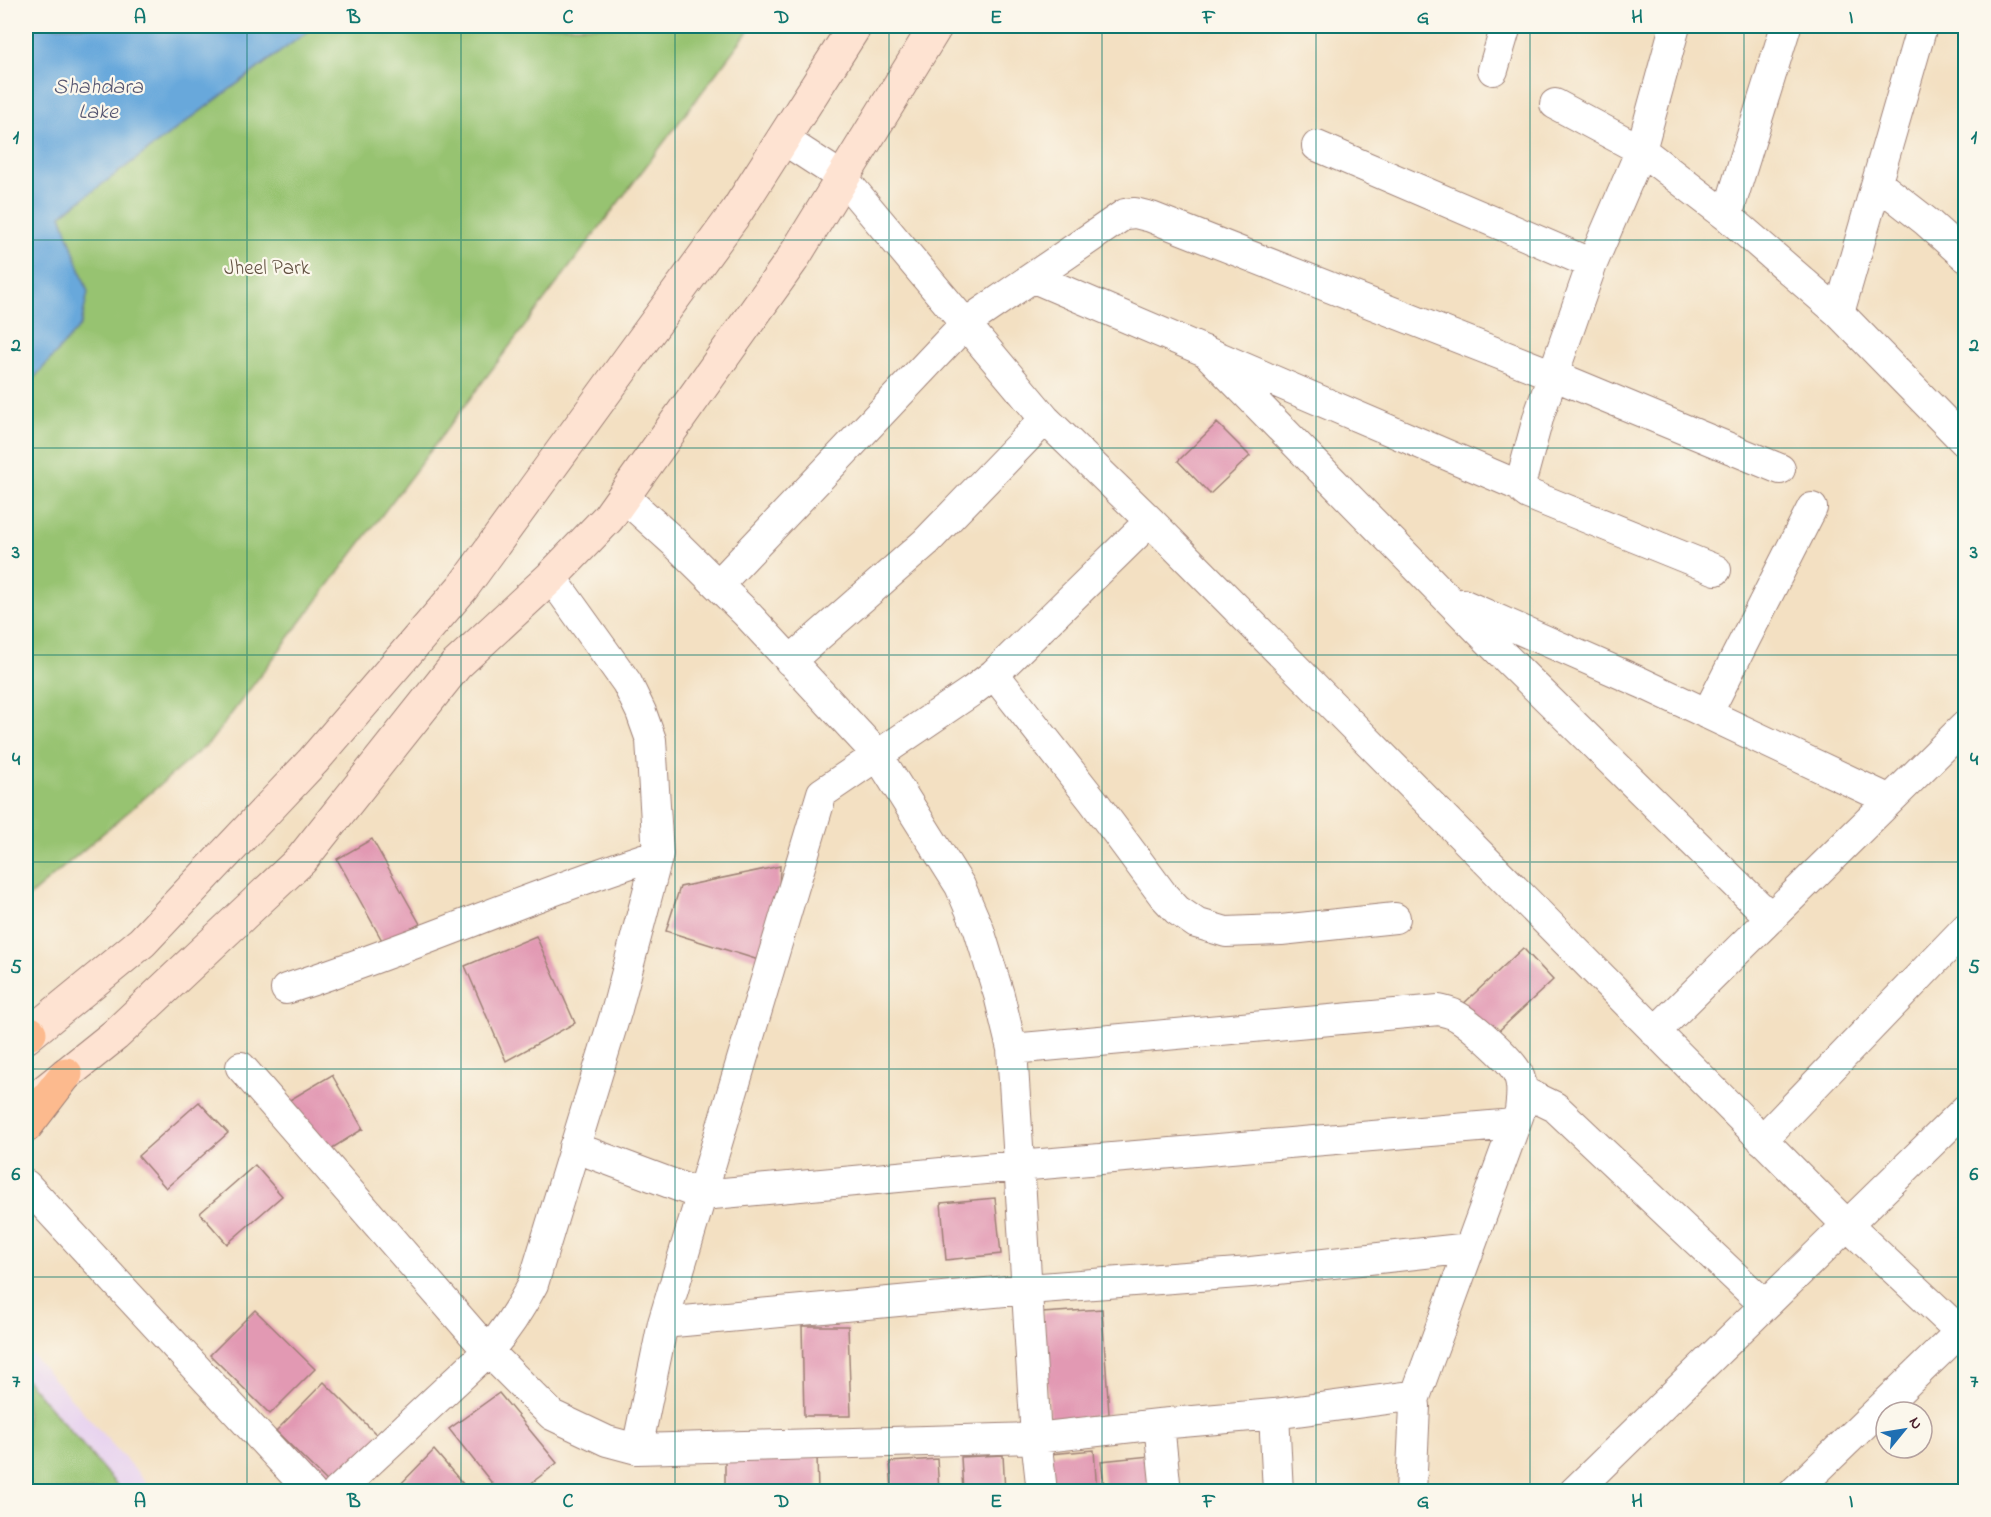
<svg xmlns="http://www.w3.org/2000/svg" width="1991" height="1517" font-family="'Indie Flower',sans-serif">
<style>
.built{fill:#e7d2ef}
.green{fill:#97c371;stroke:#70714e;stroke-width:1.5}
.water{fill:#68a8db;stroke:#596483;stroke-width:1.5}
.building{fill:#e299b3}
.lines{fill:none;stroke-linecap:round;stroke-linejoin:round}
.street-casing{stroke:#9e8076;stroke-width:32}
.secondary-casing{stroke:#9e8076;stroke-width:35}
.primary-casing{stroke:#9e8076;stroke-width:35}
.street{stroke:#fff;stroke-width:30}
.secondary{stroke:#fee3d2;stroke-width:33}
.primary{stroke:#fcba8e;stroke-width:33}
.grid{fill:none;stroke:#0f766e;stroke-width:1.5;stroke-opacity:0.55}
.labels{text-anchor:middle;stroke-width:4.5;stroke-linejoin:round;paint-order:stroke}
.park-label{font-size:21px;fill:#615040;stroke:#fbf7ec}
.water-label{font-size:22px;font-style:italic;fill:#565671;stroke:#fbf7ec}
.neatline{fill:none;stroke:#0f766e;stroke-width:2}
.grid-label{font-size:20px;text-anchor:middle;font-weight:bold;fill:#0f766e}
</style>
<rect width="100%" height="100%" fill="#fbf7ec"/>
<filter id="ink" filterUnits="userSpaceOnUse"><feTurbulence type="fractalNoise" baseFrequency=".0167" numOctaves="2"/><feDisplacementMap in="SourceGraphic" scale="12" xChannelSelector="R" yChannelSelector="G"/><feConvolveMatrix kernelMatrix="1 2 1 2 8 2 1 2 1" color-interpolation-filters="sRGB"/></filter>
<filter id="wash" filterUnits="userSpaceOnUse"><feTurbulence type="fractalNoise" baseFrequency=".008" numOctaves="4" result="noise"/><feDisplacementMap in="SourceGraphic" scale="24" xChannelSelector="R" yChannelSelector="G"/><feGaussianBlur stdDeviation="1.35" result="paint"/><feColorMatrix in="noise" values="0 0 0 0 0 0 0 0 0 0 0 0 0 0 0 0 0 1.4 0 .05"/><feComposite in="paint" operator="in"/></filter>
<g filter="url(#wash)">
<rect width="100%" height="100%" fill="#f3e0c2"/>
<path class="built" d="M26 1348 154 1491H26Z"/>
<path class="green" d="M26 26H752L210 742 26 899Z
M26 1379 122 1491H26Z"/>
<path class="water" d="M26 26H315L61 215 88 292 81 325 26 387Z"/>
<g id="blocks">
<path class="building" d="M1217 423 1250 456 1210 494 1178 461Z
M372 839 420 924 384 944 337 859Z
M780 866 778 917 765 962 666 931 680 887Z
M536 936 575 1023 506 1061 465 966Z
M1523 948 1553 980 1489 1040 1459 1008Z
M332 1075 363 1129 321 1155 288 1101Z
M199 1102 228 1133 166 1188 138 1156Z
M255 1165 282 1196 227 1244 200 1213Z
M995 1198 1001 1254 946 1260 941 1203Z
M1102 1309 1109 1414 1050 1423 1042 1313Z
M255 1310 315 1369 270 1414 210 1355Z
M802 1326H848L851 1416H804Z
M324 1382 384 1442 337 1491 276 1431Z
M499 1393 557 1463 520 1492H499L449 1429Z
M434 1450 470 1492H393Z
M1094 1450 1097 1492H1053L1050 1454Z
M1003 1455 1005 1492H963L961 1457Z
M817 1456 818 1492H725V1457Z
M1150 1456 1154 1492H1105L1101 1461Z
M937 1459 939 1492H892L890 1462Z"/>
</g>
</g>
<g filter="url(#ink)">
<use href="#blocks" fill-opacity="0" stroke="#9e8076" stroke-width="1.5"/>
<g class="lines">
<g class="street-casing">
<path id="street" d="M1675 26 1641 150 1592 264 1539 415 1521 481 1524 491 1528 494 1716 570
M1493 70 1506 26
M1555 104 1641 150 1727 216 1839 313 1966 443
M783 139 843 178 1045 419 1150 521 1846 1224 1966 1337
M1317 146 1592 264
M1877 183 1927 222 1966 257
M1727 216 1786 26
M1034 278 1522 487
M1839 313 1922 26
M1205 351 1498 650 1771 918
M623 496 674 542 746 613 877 754 960 886 979 930 999 995 1012 1049 1036 1438 1042 1492
M718 585 966 323 1125 214 1135 213 1151 217 1553 375 1780 469
M1462 604 1642 683 1890 800
M790 661 926 542 1045 419
M994 674 1094 802 1163 895 1177 910 1196 923 1226 932 1281 930 1395 918
M1707 714 1812 508
M286 989C412 949 532 894 658 854
M1655 1032 1966 725
M1012 1049 1439 1010C1443 1011 1448 1012 1453 1014 1468 1021 1511 1059 1518 1074 1524 1086 1521 1099 1520 1111L1414 1400
M241 1067 488 1351 552 1415 607 1441 637 1449 1036 1438 1159 1424 1274 1414 1403 1397 1414 1400 1415 1406 1411 1492
M1522 1091 1555 1107 1765 1305
M1762 1140 1966 928
M574 1147 702 1195 1018 1166 1514 1124
M26 1185 311 1492
M663 1323 1028 1289 1251 1272 1470 1248
M1274 1414 1278 1492
M1159 1424 1166 1492
M637 1449 663 1323 822 793 972 691 994 674 1150 521
M337 1492 488 1351C506 1331 520 1309 533 1284L617 1009 658 854 651 740 641 712 627 683 551 577
M1574 1492 1966 1109
M1794 1492 1966 1326"/>
</g>
<g class="secondary-casing">
<path id="secondary" d="M26 1037 142 942 313 761 463 587 737 211 855 26
M44 1092 115 1035 301 860 456 665 551 577 608 518 792 260 936 26"/>
</g>
<g class="primary-casing">
<path id="primary" d="M26 1035 30 1033
M26 1126 66 1074"/>
</g>
<use href="#street" class="street"/>
<use href="#secondary" class="secondary"/>
<use href="#primary" class="primary"/>
</g>
</g>
<path class="grid" d="M247 26V1492M461 26V1492M675 26V1492M889 26V1492M1102 26V1492M1316 26V1492M1530 26V1492M1744 26V1492M26 240H1966M26 448H1966M26 655H1966M26 862H1966M26 1069H1966M26 1277H1966"/>
<g class="labels">
<g class="park-label">
<text x="267" y="274">Jheel Park</text>
</g>
<g class="water-label">
<text x="98" y="93">Shahdara<tspan x="98" dy="25">Lake</tspan></text>
</g>
</g>
<rect width="1991" height="1517" fill="none" stroke="#fbf7ec" stroke-width="66"/>
<g transform="translate(1904 1430) rotate(60)"><circle r="28" fill="#fbf7ec" stroke="#b4a19f" stroke-width="1.5"/>
<path d="M0-4.5L10 22L0 15L-10 22Z" fill="#1f6fb2"/>
<text y="-9" font-size="16" font-weight="bold" text-anchor="middle" fill="#4a1f2b">N</text>
</g>
<rect x="33" y="33" width="1925" height="1451" class="neatline"/>
<g class="grid-label">
<text x="140" y="23">A</text>
<text x="354" y="23">B</text>
<text x="568" y="23">C</text>
<text x="782" y="23">D</text>
<text x="996" y="23">E</text>
<text x="1209" y="23">F</text>
<text x="1423" y="23">G</text>
<text x="1637" y="23">H</text>
<text x="1851" y="23">I</text>
<text x="16" y="143">1</text>
<text x="1974" y="143">1</text>
<text x="16" y="351">2</text>
<text x="1974" y="351">2</text>
<text x="16" y="558">3</text>
<text x="1974" y="558">3</text>
<text x="16" y="765">4</text>
<text x="1974" y="765">4</text>
<text x="16" y="973">5</text>
<text x="1974" y="973">5</text>
<text x="16" y="1180">6</text>
<text x="1974" y="1180">6</text>
<text x="16" y="1387">7</text>
<text x="1974" y="1387">7</text>
<text x="140" y="1507">A</text>
<text x="354" y="1507">B</text>
<text x="568" y="1507">C</text>
<text x="782" y="1507">D</text>
<text x="996" y="1507">E</text>
<text x="1209" y="1507">F</text>
<text x="1423" y="1507">G</text>
<text x="1637" y="1507">H</text>
<text x="1851" y="1507">I</text>
</g>
</svg>
